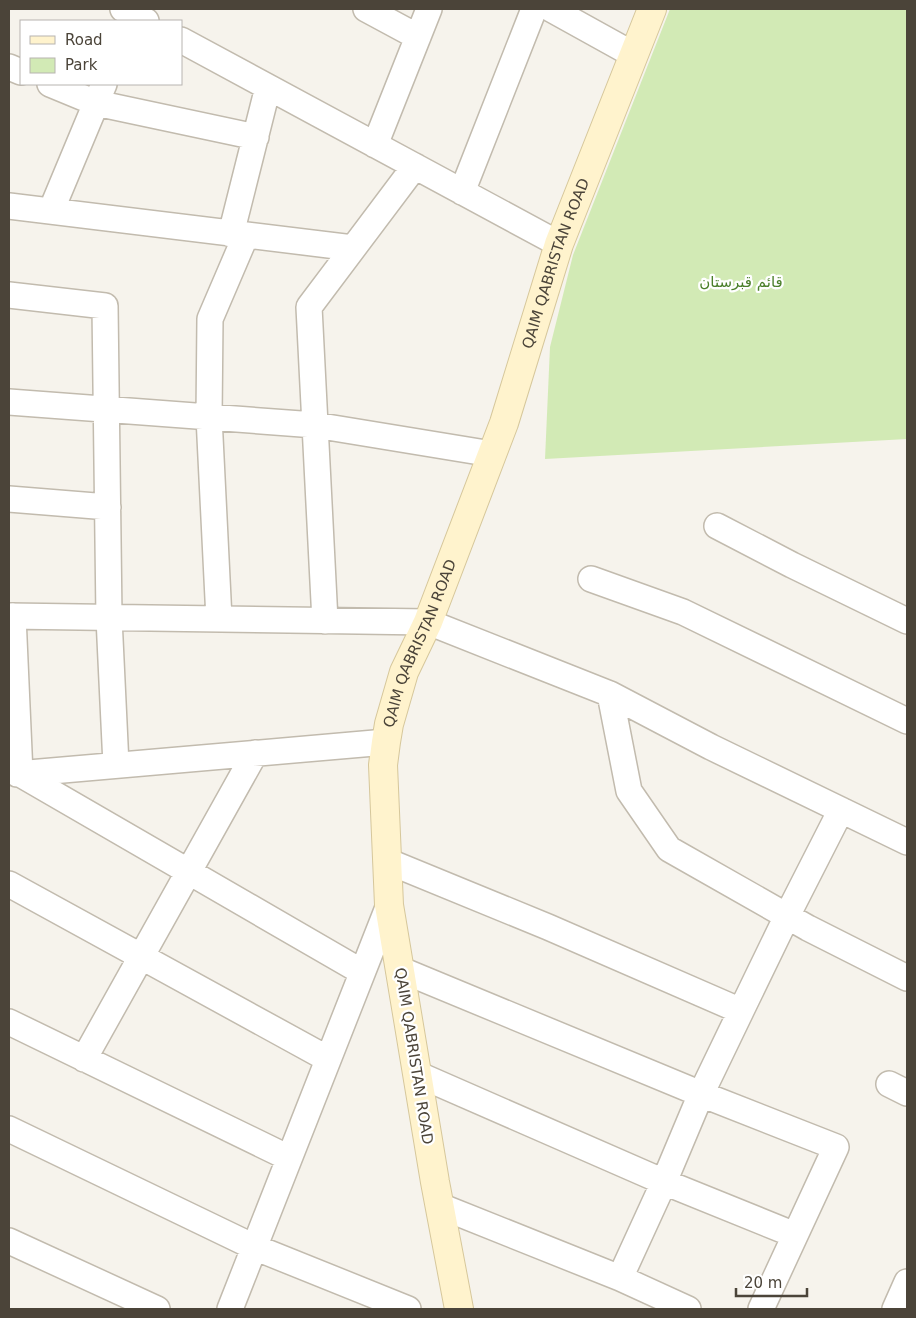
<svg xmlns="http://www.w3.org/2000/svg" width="916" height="1318" font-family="'DejaVu Sans',Vazirmatn,sans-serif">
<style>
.green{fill:#d2eab5}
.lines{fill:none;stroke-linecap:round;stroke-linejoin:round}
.street-casing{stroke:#c2bbae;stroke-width:28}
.secondary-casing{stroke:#d6c79b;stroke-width:30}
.street{stroke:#fff;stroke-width:25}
.secondary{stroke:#fff3cd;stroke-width:28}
.labels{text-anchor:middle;stroke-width:4.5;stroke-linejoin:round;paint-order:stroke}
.street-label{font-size:15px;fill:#4b4439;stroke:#fff}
.park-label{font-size:15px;fill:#4a7f2a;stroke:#fff}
</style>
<rect width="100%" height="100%" fill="#f6f3ec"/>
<path class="green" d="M670 9H907V439L545 459 550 347 573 255Z"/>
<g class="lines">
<g class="street-casing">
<path id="street" d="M123 9 146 21
M366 9 418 37
M551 9 634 55
M181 40 559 244
M9 67 21 72
M50 84 96 103 256 137
M375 145 429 9
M462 192 534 9
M9 206 353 248
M51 211 104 84
M231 234 268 87
M9 295 105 306 109 618 116 765
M9 402 315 425 492 454
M9 499 108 507
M717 526 792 565 907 621
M591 579 683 612 907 721
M9 616 428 622 610 694 711 747 907 842
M13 616 20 774 362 972
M219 619 209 417 210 319 246 235
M325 621 309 307 415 166
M610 694 629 791 669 849 808 928 907 978
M17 774 386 742
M387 861 548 927 741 1011 701 1094 664 1182 620 1278
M9 884 328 1059
M399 969 701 1094 836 1147 761 1309
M741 1011 787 916 841 810
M9 1022 289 1158
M84 1059 255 753
M417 1074 664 1182 795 1235
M889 1084 907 1093
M9 1129 254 1247 408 1309
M440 1206 620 1278 688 1309
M9 1241 157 1309
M230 1309 389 905
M895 1309 907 1282"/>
</g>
<g class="secondary-casing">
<g id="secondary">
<path id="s1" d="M459 1309 435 1182 389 905 383 765 386 742 389 724 404 672 428 622 504 423 559 244 652 9"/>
</g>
</g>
<use href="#street" class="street"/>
<use href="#secondary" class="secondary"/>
</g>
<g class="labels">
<g class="street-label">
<text dy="5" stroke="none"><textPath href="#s1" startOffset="1082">QAIM QABRISTAN ROAD</textPath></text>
<text dy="5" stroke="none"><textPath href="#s1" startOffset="678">QAIM QABRISTAN ROAD</textPath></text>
<text transform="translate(414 1056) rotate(81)" y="5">QAIM QABRISTAN ROAD</text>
</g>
<g class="park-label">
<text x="741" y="287">قائم قبرستان</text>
</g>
</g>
<rect width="916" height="1318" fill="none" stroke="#4b4439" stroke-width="20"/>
<rect x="20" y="20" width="162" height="65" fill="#ffffff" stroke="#b7b4b0"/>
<rect x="30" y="36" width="25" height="8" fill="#fff3cd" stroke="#b7b4b0"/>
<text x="65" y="45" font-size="15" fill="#4b4439">Road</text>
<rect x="30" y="58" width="25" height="15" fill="#d2eab5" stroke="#b7b4b0"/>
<text x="65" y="70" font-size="15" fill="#4b4439">Park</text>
<path d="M736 1288v8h71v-8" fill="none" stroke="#4b4439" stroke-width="2.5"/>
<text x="744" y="1288" font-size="15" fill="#4b4439" stroke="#ffffff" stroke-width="4" paint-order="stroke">20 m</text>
</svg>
